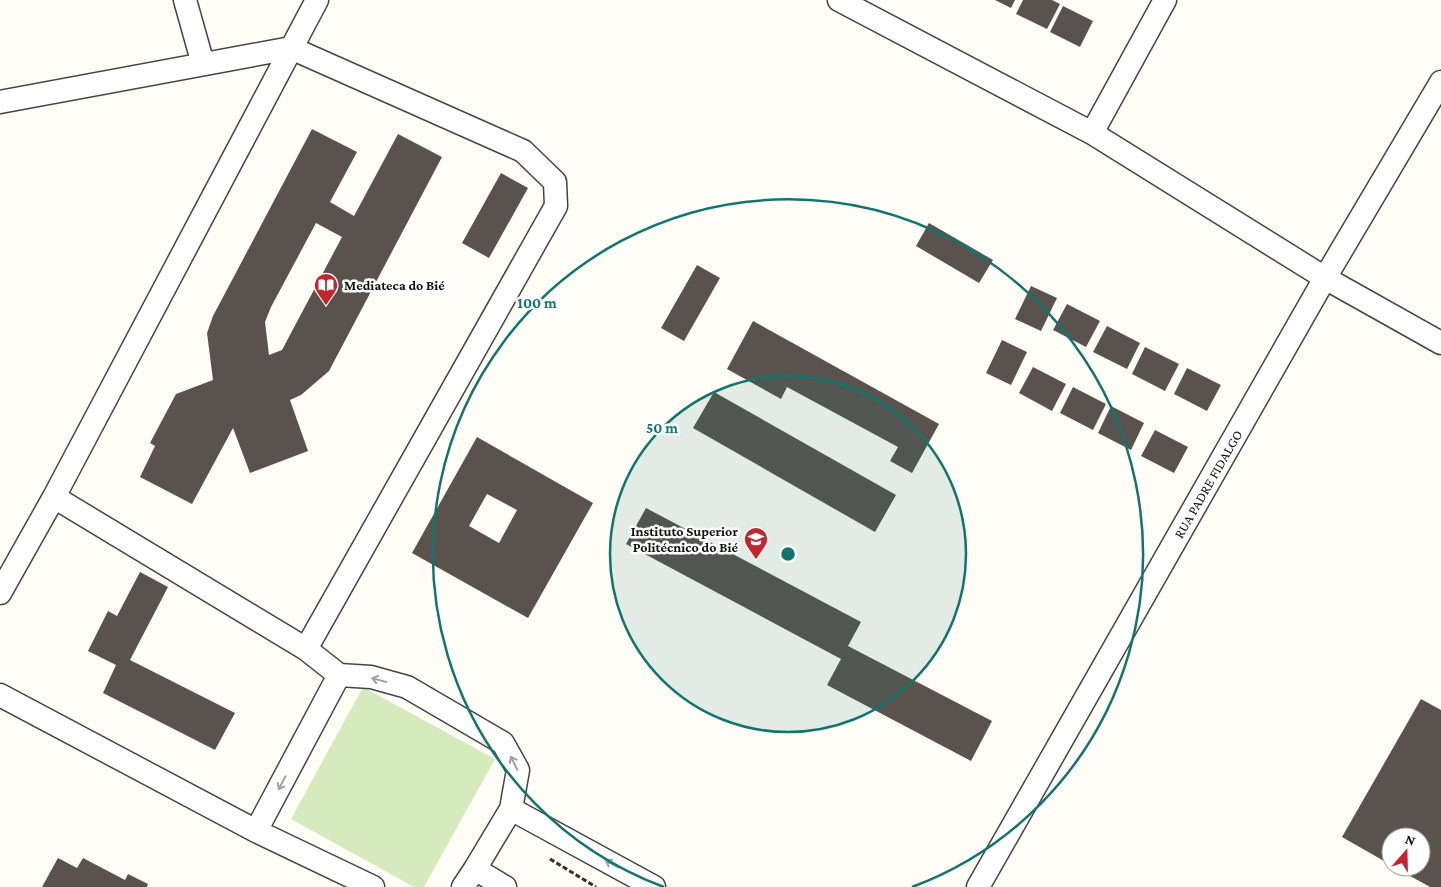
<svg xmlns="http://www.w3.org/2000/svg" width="1441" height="887" font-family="'Crimson Pro',serif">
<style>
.green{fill:#d5ebbd}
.building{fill:#5a524d;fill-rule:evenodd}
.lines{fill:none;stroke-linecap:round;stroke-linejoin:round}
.minor-casing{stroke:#444;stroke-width:25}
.path{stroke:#333;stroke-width:3;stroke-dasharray:5 2.5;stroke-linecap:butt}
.minor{stroke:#fff;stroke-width:22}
.oneway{stroke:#a0a0a0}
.ring{fill:none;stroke:#0f766e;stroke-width:2.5}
.labels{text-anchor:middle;stroke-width:5;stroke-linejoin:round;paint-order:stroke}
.poi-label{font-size:14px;font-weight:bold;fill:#111;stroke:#fff;text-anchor:start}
.street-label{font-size:14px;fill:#111;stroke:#fff}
.centre{fill:#0f766e;stroke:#fff;stroke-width:2.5}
.ring-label{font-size:15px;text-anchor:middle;font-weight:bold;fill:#0f766e;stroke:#fff;stroke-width:5;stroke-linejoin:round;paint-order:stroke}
</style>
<rect width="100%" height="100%" fill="#fffdf5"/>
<path class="green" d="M363 687 495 759 424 887H414L291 819Z"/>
<path class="building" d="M995 0H1015L1011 8Z
M1023 0H1052L1060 4 1047 29 1016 14Z
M1063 6 1093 21 1080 47 1050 32Z
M312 129 357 152 330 202 354 216 398 134 442 157 329 371 301 395 290 400 308 451 250 473 233 428 192 504 140 477 155 446 150 443 176 394 213 380 207 333 213 316ZM316 223 342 237 282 350 269 355 265 322 271 307Z
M501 173 528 188 489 258 462 243Z
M929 223 993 260 979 283 916 246Z
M697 265 720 278 684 341 661 328Z
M1031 286 1057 298 1041 331 1015 319Z
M1067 304 1100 321 1086 347 1053 330Z
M753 321 939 424 912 473 890 461 898 447 787 387 781 399 727 369Z
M1107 326 1140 343 1127 369 1093 352Z
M1002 340 1027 352 1011 385 986 373Z
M1145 347 1179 364 1165 391 1132 374Z
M1033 367 1066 384 1052 411 1019 393Z
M1187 368 1221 385 1207 411 1174 394Z
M1073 387 1106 404 1093 430 1060 413Z
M714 392 896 495 875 532 693 428Z
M1111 406 1144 423 1131 450 1098 433Z
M1155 430 1188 447 1174 473 1141 456Z
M477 437 593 503 528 618 412 553ZM487 494 517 510 499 543 469 526Z
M646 508 861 622 848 646 992 721 971 761 827 685 841 659 626 544Z
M140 572 168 587 130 660 235 713 215 750 103 693 116 665 88 651 108 611 117 616Z
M1421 699 1441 710V887H1430L1394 867H1421V837H1391V865L1342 837Z
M58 858 77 868 83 858 125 880 128 874 148 884 147 887H42Z"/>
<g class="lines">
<g class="minor-casing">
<path id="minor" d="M185 0 203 64
M839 0 1092 133 1325 278 1441 343
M0 102 291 48 523 151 555 182 556 206 306 649
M1092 133 1165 0
M54 497 306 649 339 675
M0 593 54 497 317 0
M0 695 256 831
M475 869 511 809
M373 887 256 831 339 675 371 677 407 687 503 743 518 770 511 809 654 887
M463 887 475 869 505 887
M978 887 1325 278 1441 82"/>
</g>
<path class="path" d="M550 859 596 887"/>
<use href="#minor" class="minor"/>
</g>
<defs><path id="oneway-shaft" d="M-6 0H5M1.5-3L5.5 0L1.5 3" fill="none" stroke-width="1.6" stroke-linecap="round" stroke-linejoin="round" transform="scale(1.25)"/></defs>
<g class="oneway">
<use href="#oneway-shaft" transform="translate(379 680) rotate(-165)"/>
<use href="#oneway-shaft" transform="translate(514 763) rotate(-116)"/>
<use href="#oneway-shaft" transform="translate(282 783) rotate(118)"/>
<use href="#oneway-shaft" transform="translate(612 864) rotate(-152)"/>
</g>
<circle cx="788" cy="554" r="178" fill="#0f766e" fill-opacity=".12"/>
<g class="ring">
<circle cx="788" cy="554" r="178"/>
<path d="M664 887A355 355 0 1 1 912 887"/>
</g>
<defs>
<g id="library-pin" transform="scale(1.25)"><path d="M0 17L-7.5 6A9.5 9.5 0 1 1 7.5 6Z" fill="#c4262e" stroke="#fff"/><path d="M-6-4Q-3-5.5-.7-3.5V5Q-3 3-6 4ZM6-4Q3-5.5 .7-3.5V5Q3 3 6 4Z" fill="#fff"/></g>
<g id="university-pin" transform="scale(1.25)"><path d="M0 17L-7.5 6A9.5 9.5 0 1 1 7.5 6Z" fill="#c4262e" stroke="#fff"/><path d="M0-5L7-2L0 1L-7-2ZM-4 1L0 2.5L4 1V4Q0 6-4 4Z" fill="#fff"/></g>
</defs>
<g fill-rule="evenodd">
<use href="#library-pin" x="326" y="285"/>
<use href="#university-pin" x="756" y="539"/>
</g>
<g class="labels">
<g class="poi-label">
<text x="344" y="290">Mediateca do Bié</text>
<text x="738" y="536" text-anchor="end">Instituto Superior<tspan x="738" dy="16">Politécnico do Bié</tspan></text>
</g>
<g class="street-label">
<text transform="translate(1208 484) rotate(-60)" y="5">RUA PADRE FIDALGO</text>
</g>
</g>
<circle cx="788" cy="554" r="8" class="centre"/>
<g class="ring-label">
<text x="537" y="308">100 m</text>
<text x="662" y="433">50 m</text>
</g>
<g transform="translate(1406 852) rotate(20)"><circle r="24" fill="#ffffff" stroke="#a0a0a0"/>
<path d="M0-4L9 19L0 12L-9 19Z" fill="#c4262e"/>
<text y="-8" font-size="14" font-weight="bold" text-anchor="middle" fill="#111111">N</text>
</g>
</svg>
